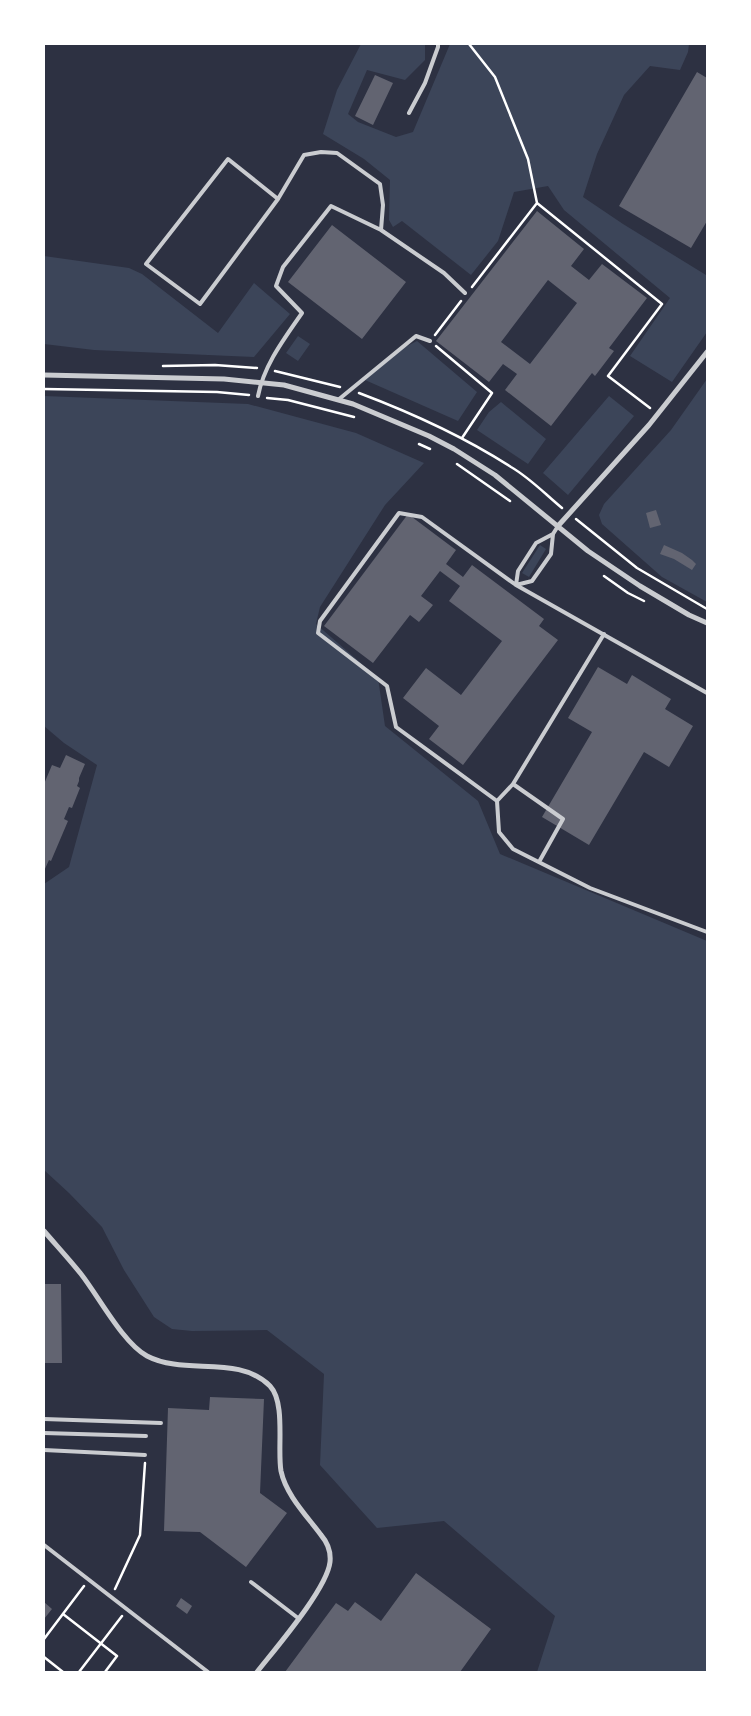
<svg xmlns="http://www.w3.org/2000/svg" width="751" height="1716" font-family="Manrope,sans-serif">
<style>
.green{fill:#3c4559}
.building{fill:#626471;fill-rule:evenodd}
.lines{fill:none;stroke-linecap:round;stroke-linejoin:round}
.path{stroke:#fff;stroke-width:2.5}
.service{stroke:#caccd0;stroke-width:4}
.minor{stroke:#caccd0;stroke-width:5}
</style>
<rect width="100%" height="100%" fill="#2d3142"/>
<path class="green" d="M361 44H425V60L405 80 367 70 348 114 358 122 396 137 413 132 450 44H689L688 52 680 70 650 66 624 95 597 154 583 197 623 224 706 275 707 273V332L672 382 630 356 670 298 564 210 548 186 514 192 498 241 471 275 402 221 393 227 389 220 390 180 364 159 323 134 337 90Z
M44 256 129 268 142 274 218 333 254 283 290 314 254 357 94 350 44 344Z
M298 336 310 344 298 361 286 353Z
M417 341 477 392 458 421 365 380 397 351Z
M707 379V602L662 577 602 524 599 515 604 504 671 430Z
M44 396 248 404 356 433 424 463 385 505 320 607 316 624 378 678 385 726 478 801 500 854 707 941V1672H537L555 1616 444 1521 377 1528 320 1465 324 1374 267 1330 192 1331 172 1329 154 1317 124 1270 102 1227 69 1193 44 1170V884L69 867 97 765 64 743 44 726Z
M609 396 634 416 568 495 543 473Z
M501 402 546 439 528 464 477 430 489 412Z
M540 545 546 549 529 577 522 573Z"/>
<path class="building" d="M697 72 707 78V221L691 248 619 206Z
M375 75 393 83 373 125 355 116Z
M537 211 584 249 571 266 589 280 602 264 647 298 609 348 614 351 595 376 592 373 551 426 505 390 517 374 503 364 489 382 436 341ZM548 280 577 303 530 364 501 342Z
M332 225 406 282 362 339 288 282Z
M656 510 661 525 650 528 646 513Z
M408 514 456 550 446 564 463 577 472 565 544 619 539 626 558 640 463 765 429 739 439 726 403 698 426 668 461 695 502 641 449 601 460 586 440 571 421 596 433 605 419 622 410 615 373 663 324 626Z
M664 545 682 553 692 560 696 564 692 570 674 559 660 554Z
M598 667 627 684 632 675 671 699 665 709 693 726 669 767 644 752 589 845 542 817 592 732 568 718Z
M66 755 85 764 79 778V781L77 786 80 788 72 808 69 807 64 819 68 821 51 861 49 860 44 871V784L52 765 60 768Z
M44 1284H61L62 1363H44Z
M210 1397 264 1399 260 1493 287 1513 246 1567 200 1532 164 1531 168 1408 209 1410Z
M416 1573 491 1629 460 1672H285L336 1603 348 1611 355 1602 381 1621Z
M181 1598 192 1606 187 1614 176 1606Z
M44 1602 52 1609 44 1619Z"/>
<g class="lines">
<path class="path" d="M469 44 495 77 528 159 537 203
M472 287 537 203 662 304 608 376 650 408
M435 335 461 301
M436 346 492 393 462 438
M163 366 215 365 257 368
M275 371 340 387
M44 389 217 392 249 395
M359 393C412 413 463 436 511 467 530 478 545 494 562 508
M267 398 288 400 354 417
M419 444 430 449
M457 464 510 501
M576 519 637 568 707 609
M604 576 628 593 644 601
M115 1589 140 1535 145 1463
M63 1614 117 1656 105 1672
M44 1639 84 1586
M44 1657 63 1672
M79 1672 122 1616"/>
<path class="service" d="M409 113 425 83 438 47V44
M278 199 228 159 146 264 200 304 278 199 304 155 321 152 337 153 380 184 383 205 381 230 444 273 465 293
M258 396C264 365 284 339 302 313L276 286 283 267 331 206 381 230
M338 400 416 336 430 341
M553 534 536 543 518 571 516 585 532 581 551 554 553 534 558 526
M604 634 513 784 497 801 396 727 387 686 318 633 320 621 399 513 422 517 516 585 707 693
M513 784 563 819 539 862
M497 801 499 832 513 849 590 888 707 932
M44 1419 161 1423
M44 1433 146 1436
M44 1450 145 1455
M44 1545 208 1672
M251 1582 298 1618"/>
<path class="minor" d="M44 375 224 379 284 385 353 404 429 436 454 449 495 475 588 551 640 586 689 615 707 623
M558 526 649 425 707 352
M44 1231C56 1245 69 1259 81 1274 99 1297 123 1343 147 1356 185 1376 238 1354 270 1386 286 1403 277 1449 281 1471 286 1495 307 1516 321 1535 327 1542 331 1552 330 1562 327 1589 275 1649 257 1672"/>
</g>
<rect width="751" height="1716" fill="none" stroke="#ffffff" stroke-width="90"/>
</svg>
